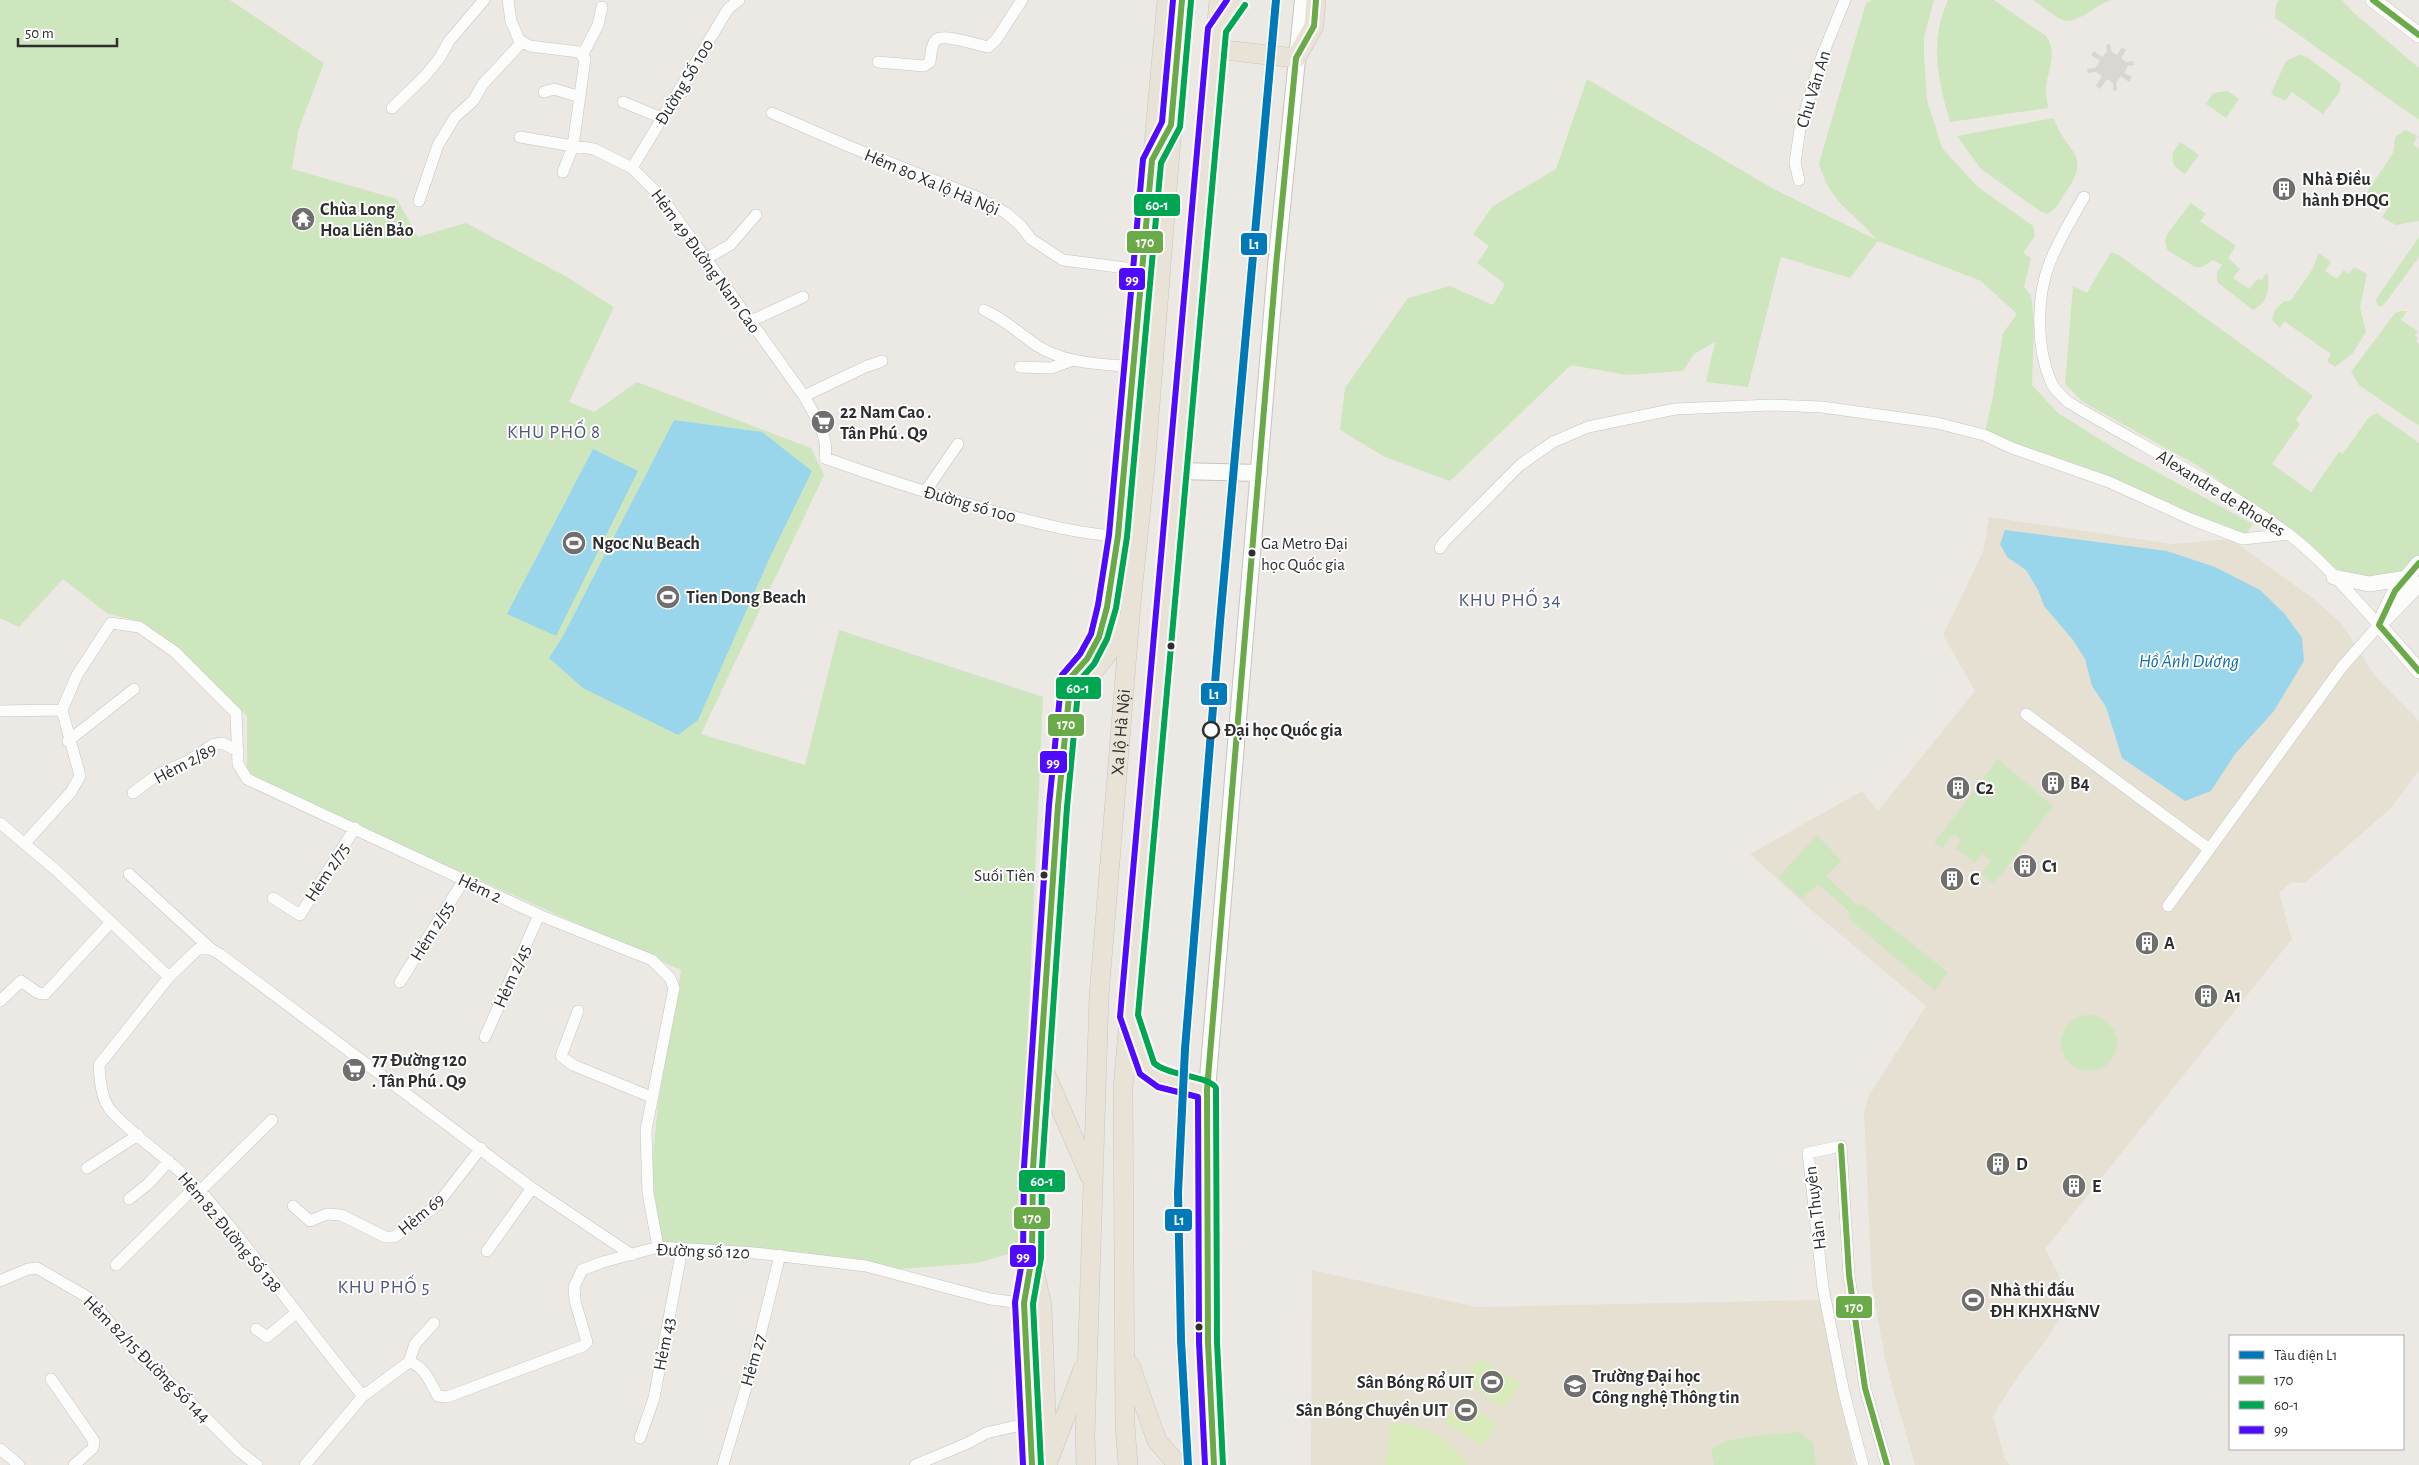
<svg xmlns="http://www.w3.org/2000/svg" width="2419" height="1465" font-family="'Alegreya Sans',sans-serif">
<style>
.education{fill:#e6e0d3}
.green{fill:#cee6be}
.pitch{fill:#d9eabb}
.plaza{fill:#dad6d2}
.water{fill:#99d6ec}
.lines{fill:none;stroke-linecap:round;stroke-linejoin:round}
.minor-casing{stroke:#c5c4c5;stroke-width:12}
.tertiary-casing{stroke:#c5c4c5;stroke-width:16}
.secondary-casing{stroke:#c5c4c5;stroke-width:18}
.trunk-casing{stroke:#c6c5c4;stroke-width:20}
.minor{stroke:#fcfcfb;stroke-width:11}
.tertiary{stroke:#fcfcfb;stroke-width:15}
.secondary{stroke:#fcfcfb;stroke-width:16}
.trunk{stroke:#e9e2d6;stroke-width:19}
.bus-1-casing{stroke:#fff;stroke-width:10}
.bus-2-casing{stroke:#fff;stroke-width:10}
.bus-3-casing{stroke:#fff;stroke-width:10}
.bus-1{stroke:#6baa48;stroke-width:6}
.bus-2{stroke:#00a651;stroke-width:6}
.bus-3{stroke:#4f0aff;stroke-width:6}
.metro-1-casing{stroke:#fff;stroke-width:11}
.metro-1{stroke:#0079b8;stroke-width:8}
.bus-dot{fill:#2e2e2e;stroke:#fff;stroke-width:2}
.stop-dot{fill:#fff;stroke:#2e2e2e;stroke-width:2.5}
.labels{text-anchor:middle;stroke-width:4;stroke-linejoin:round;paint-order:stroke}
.bus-label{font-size:17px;fill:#2e2e2e;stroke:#fff;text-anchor:start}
.street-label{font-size:18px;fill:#2e2e2e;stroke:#fff}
.poi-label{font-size:18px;font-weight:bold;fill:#2e2e2e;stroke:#fff;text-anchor:start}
.stop-label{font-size:18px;font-weight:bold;fill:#2e2e2e;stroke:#fff;text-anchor:start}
.neighbourhood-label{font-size:19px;letter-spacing:1px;fill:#4d5680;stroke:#fff}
.water-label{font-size:19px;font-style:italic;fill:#0d6fa3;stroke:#fff}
.line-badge{stroke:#fff;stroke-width:2}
.badge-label{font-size:14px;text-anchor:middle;font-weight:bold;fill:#fff}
</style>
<rect width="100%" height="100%" fill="#ece8e4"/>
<path class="education" d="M1989 517 2172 544 2231 539 2314 599 2342 624 2374 675 2419 721V770L2391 808 2305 883 2291 882 2279 893 2292 939 2045 1249 2058 1273 2066 1296 2058 1321 2045 1342 2018 1376 1993 1416 2005 1459 2010 1465H1915L1887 1368 1872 1286 1864 1113 1868 1097 1926 1006 1810 909 1750 854 1862 791 1878 811 1975 691 1943 635 1983 552Z
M1312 1270 1476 1307 1819 1300 1855 1465H1311Z"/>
<path class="green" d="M0 0H230L324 63 298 131 292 169 397 199 418 237 466 223 565 276 614 307 569 402 594 412 637 382 811 448 824 475 701 734 805 765 839 630 1043 697 1018 1251 978 1263 887 1270 662 1244 649 1196 658 1104 681 970 247 776V716L139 621 108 614 63 579 19 627 0 618Z
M1872 0H1934L1924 37V55L1927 100 1942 148 1978 187 2033 226 2035 236 2023 253 2031 258 2024 287 2031 295 2034 322 2032 385 2058 413 2122 453 2253 524 2243 539 1984 435 1992 402 2003 333 2017 314 1981 281 1878 241 1850 278 1781 257 1748 387 1706 382 1715 342 1694 354 1683 371 1627 375 1571 365 1450 481 1385 457 1340 430 1345 388 1408 298 1450 286 1493 305 1505 284 1477 263 1489 246 1473 234 1493 206 1556 169 1587 79 1772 188 1877 240C1853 211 1829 203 1819 163L1866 3Z
M1948 0H1994L2046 36C2058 54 2048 68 2046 87 2046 94 2047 101 2048 108L1950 122C1938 80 1929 42 1948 0Z
M2033 0H2112C2097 3 2078 25 2063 20 2053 16 2042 6 2033 0Z
M2279 0H2342L2354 13 2419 68V120L2275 18 2276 5Z
M2299 55 2307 57 2341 83 2339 93 2323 114 2292 92 2285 101 2271 94 2286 61Z
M2227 91 2239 99 2226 118 2206 104 2213 93Z
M2054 118C2064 152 2093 153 2067 190 2061 199 2057 209 2047 214L2040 211 1981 169 1957 136Z
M2406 130 2418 136 2413 144 2419 149V221L2396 225 2382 217 2388 208 2367 192 2393 153 2395 137Z
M2180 142 2199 155 2185 174 2174 166 2172 154Z
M2191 203 2206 214 2200 221 2236 246 2228 258 2240 269 2233 278 2249 289 2258 279 2262 280 2267 272C2270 288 2269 302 2253 310L2217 282V272L2222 265 2213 260 2202 267H2195L2167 250 2165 240 2167 234Z
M2419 237V257L2386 302 2381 307 2377 305 2376 299Z
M2111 252 2120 256 2313 396 2296 420 2300 424 2272 464 2311 492 2339 452 2343 454 2369 417 2377 413 2419 443V556L2409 567 2394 576 2372 577 2346 574 2323 561 2285 526 2198 466 2083 402 2065 384 2073 286 2087 293Z
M2319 253 2331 262 2325 271 2337 279 2344 270 2349 274 2354 267 2367 274 2360 307 2366 332 2353 353 2335 367 2327 361 2331 354 2284 321 2280 328 2272 320 2275 310 2283 302 2291 300 2312 270Z
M2401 311H2407L2401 320 2418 331 2415 335 2418 338 2416 341 2419 344V426L2359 385 2351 372 2395 313Z
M1998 759 2053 806 1994 884 1981 874 1991 860 1982 854 1975 863 1955 848 1962 840 1954 834 1942 848 1934 843Z
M1817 835 1842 861 1826 876 1857 905 1862 904 1948 972 1935 991 1848 918 1850 912 1818 884 1802 899 1778 877Z
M2061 1043a28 28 0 1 1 56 0a28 28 0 1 1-56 0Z
M1799 1432 1813 1443 1816 1465H1714L1711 1450C1724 1435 1778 1434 1799 1432Z"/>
<path class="pitch" d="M1479 1358 1521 1384 1504 1408 1464 1380Z
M1462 1398 1497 1424 1481 1446 1445 1422Z
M1391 1423C1424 1422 1449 1440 1468 1465H1385Z"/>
<path class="plaza" d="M2110 44 2111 51 2117 55 2122 47 2126 50 2121 58 2126 62 2133 61 2134 65 2128 66 2124 73 2132 77 2129 82 2121 76 2116 83 2117 90 2113 91V83L2107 79 2100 89 2096 86 2102 76 2096 72 2088 73 2087 69 2095 68 2100 61 2091 55 2094 51 2102 57 2107 52 2106 45Z"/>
<path class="water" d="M674 420 762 432 812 471 771 555 698 720 678 735 583 688 549 658 562 638Z
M593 449 638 471 556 636 507 614Z
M2005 530 2167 551 2215 567 2260 590 2285 614 2302 638 2304 661 2274 711 2235 754 2211 791 2185 801 2122 758 2106 707 2092 686 2085 659 2073 640 2044 606 2038 590 2026 570 2007 557 2000 544Z"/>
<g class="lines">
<g class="minor-casing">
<path id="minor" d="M508 0 511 21 519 40 530 46 579 52 585 59 573 146 594 149 632 168 663 199 804 396C814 415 829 435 825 458 883 479 940 497 999 513 1039 523 1077 534 1118 536
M582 56 598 25 602 7
M878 62 924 66 930 62C931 56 931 43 937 39 946 34 978 45 988 47L996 40 1022 0
M544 92 554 89 580 97
M623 102 662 118
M392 108 424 77 439 59 449 41 484 0
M772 113 848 146 977 197 1006 213 1020 225 1031 239 1063 260 1142 270
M520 137 573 146 563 172
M632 168 728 9 739 0
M1799 180 1795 163 1800 129 1820 61 1845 0
M2084 197C2072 218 2059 240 2050 262 2036 297 2036 347 2051 382 2054 390 2062 396 2068 402 2141 446 2219 483 2287 533 2322 559 2350 594 2379 625L2342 667 2168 906
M419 201 438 145 455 117 473 101 483 84 522 42
M707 258 730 245 756 215
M984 310C1004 319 1019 333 1036 345 1065 364 1101 364 1134 367
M751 321 803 297
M1020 367 1051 368 1073 360
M804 396 865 367 882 361
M925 492 958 444
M1440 548 1444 542 1520 465 1553 442 1588 427 1675 409 1772 405 1822 407 1937 423 1984 435 2012 448 2109 482 2193 520 2243 539 2289 534
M0 711 62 710
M2026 714 2209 849
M68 741 134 689
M133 793 157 775 190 760 212 745 222 743 238 751
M0 823 57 871 169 977
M25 843 71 792 80 776 62 710 77 675 111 623 139 627 175 652 236 713 238 764 247 779 539 915 652 960 670 978 674 988 646 1130 648 1193 658 1247
M129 874 211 949
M273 898 300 915 355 828
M400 982 464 880
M0 1001 21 981 38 993 45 994 111 922
M578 1011 561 1056 573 1065 651 1097
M485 1037 539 915
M87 1168 138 1135
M200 1191 272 1120
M129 1199 148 1184 169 1161
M293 1206 310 1221 327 1214 341 1215 385 1237H394L436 1206 481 1148
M487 1251 532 1188
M116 1265 195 1187
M0 1281 28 1269 37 1268 89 1298 139 1356 176 1388 239 1451 257 1465
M256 1329 267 1337 296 1313
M409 1362 415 1344 434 1323
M51 1379 94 1441 93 1448 74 1465
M363 1396C308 1331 260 1260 205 1196 177 1164 140 1142 112 1112 101 1100 100 1080 99 1065L169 977 198 949H211L221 955 532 1188 632 1255
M640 1438 654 1398 682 1249
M0 1449 19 1465
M305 1465 363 1396 409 1362C425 1366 430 1383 438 1396L447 1397 583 1346 587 1342 575 1301 574 1287 582 1270 603 1262 658 1247 755 1253 866 1266 990 1299 1030 1304
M723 1465 753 1364 780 1255
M915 1465 968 1443 986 1433 1030 1423
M1863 1465 1844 1393 1823 1288 1808 1153 1841 1146 1849 1275 1865 1388 1887 1465"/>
</g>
<g class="tertiary-casing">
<path id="tertiary" d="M2373 0 2419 35
M2334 577 2369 584 2407 578
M2385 619 2419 584
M2379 625 2395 591 2419 563
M2379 625 2419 671"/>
</g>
<g class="secondary-casing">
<path id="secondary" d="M1177 471 1259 473
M1207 1090 1276 266 1303 0"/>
</g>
<g class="trunk-casing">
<g id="trunk">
<path d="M1217 28 1238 0"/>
<path d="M1215 49 1296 58 1314 26 1316 0"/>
<path d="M1077 688C1098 667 1114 649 1125 622"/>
<path d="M1131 1020C1138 1034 1139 1046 1143 1061 1148 1082 1189 1086 1207 1090L1208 1342 1214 1465"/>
<path d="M1042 1066 1090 1176"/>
<path d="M1034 1270 1042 1306 1048 1465"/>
<path d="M1130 1365 1157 1441 1178 1465"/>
<path d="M1051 1454 1083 1369"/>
<path d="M1032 1465 1024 1303 1032 1257 1033 1168 1058 806 1071 677 1087 659 1099 637 1107 607 1118 536 1167 0"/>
<path id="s1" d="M1086 1465 1085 1436 1099 996 1131 604 1145 468 1182 0"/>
<path d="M1128 1465 1125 1425 1123 1088 1219 0"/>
</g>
</g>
<use href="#minor" class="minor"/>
<use href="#tertiary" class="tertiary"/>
<use href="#secondary" class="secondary"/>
<use href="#trunk" class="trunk"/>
<g class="bus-1-casing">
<path id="bus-1" d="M2373 0 2419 35
M2419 563 2395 591 2379 625 2419 671
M1841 1146 1849 1275 1865 1388 1887 1465
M1032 1465 1024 1303 1032 1257 1033 1168 1058 806 1071 677 1087 659 1099 637 1107 607 1118 536 1152 160 1171 125 1182 0
M1214 1465 1208 1342 1207 1090 1276 266 1296 58 1314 26 1316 0"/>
</g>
<g class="bus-2-casing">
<path id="bus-2" d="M1041 1465 1033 1304 1041 1258 1042 1168 1067 807 1079 681 1094 664 1107 639 1116 608 1127 537 1161 163 1180 127 1191 1
M1223 1465 1217 1342 1216 1088C1210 1076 1168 1076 1154 1063L1138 1015 1226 32 1245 5"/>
</g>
<g class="bus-3-casing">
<path id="bus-3" d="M1023 1465 1015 1302 1023 1256 1024 1167 1049 805 1062 675 1080 654 1091 634 1098 605 1109 535 1143 159 1162 122 1173 0
M1205 1465 1199 1342 1198 1097 1158 1087 1140 1074 1120 1017 1208 28 1227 0"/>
</g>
<use href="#bus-1" class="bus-1"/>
<use href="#bus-2" class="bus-2"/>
<use href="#bus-3" class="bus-3"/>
<g class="metro-1-casing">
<path id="metro-1" d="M1188 1465 1181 1340 1178 1193 1185 1049 1220 622 1276 0"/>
</g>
<use href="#metro-1" class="metro-1"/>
</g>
<defs>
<g id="building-disc" transform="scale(1.25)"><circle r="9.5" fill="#706f6e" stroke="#fff"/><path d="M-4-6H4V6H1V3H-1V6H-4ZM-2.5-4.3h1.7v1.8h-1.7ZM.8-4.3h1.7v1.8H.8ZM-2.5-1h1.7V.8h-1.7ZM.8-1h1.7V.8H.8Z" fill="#fff"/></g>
<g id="temple-disc" transform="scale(1.25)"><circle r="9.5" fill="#706f6e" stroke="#fff"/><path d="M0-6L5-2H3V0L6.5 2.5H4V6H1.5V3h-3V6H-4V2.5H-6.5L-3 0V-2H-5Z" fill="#fff"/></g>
<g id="supermarket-disc" transform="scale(1.25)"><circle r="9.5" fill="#706f6e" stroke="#fff"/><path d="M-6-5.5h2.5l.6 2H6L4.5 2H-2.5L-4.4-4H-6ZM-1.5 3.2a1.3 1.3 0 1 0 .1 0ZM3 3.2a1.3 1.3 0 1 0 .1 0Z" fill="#fff"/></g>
<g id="stadium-disc" transform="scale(1.25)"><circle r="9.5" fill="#706f6e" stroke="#fff"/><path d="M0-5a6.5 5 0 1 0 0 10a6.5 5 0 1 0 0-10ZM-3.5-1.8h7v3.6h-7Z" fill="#fff"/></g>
<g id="university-disc" transform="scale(1.25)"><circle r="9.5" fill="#706f6e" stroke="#fff"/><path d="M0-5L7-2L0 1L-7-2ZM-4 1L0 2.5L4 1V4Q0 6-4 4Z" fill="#fff"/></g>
</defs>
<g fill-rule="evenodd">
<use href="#building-disc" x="2284" y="189"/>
<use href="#temple-disc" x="303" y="219"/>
<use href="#supermarket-disc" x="823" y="422"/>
<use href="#stadium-disc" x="574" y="543"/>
<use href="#stadium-disc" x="668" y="597"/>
<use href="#building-disc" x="2053" y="783"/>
<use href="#building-disc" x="1958" y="788"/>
<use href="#building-disc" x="2025" y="866"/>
<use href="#building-disc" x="1952" y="879"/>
<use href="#building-disc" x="2147" y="943"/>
<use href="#building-disc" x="2206" y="996"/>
<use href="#supermarket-disc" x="354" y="1070"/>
<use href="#building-disc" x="1998" y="1164"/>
<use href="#building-disc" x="2074" y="1186"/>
<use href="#stadium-disc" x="1973" y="1300"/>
<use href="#stadium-disc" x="1492" y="1382"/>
<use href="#university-disc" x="1575" y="1386"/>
<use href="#stadium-disc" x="1466" y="1410"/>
</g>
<g class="bus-dot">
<circle cx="1252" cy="553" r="4.5"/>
<circle cx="1171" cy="646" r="4.5"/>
<circle cx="1044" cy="875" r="4.5"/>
<circle cx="1199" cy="1327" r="4.5"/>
</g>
<circle class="stop-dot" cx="1211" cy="730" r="8"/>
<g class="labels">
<g class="bus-label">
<text x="1261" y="549">Ga Metro Đại<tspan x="1261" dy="21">học Quốc gia</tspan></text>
<text x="1035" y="881" text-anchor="end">Suối Tiên</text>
</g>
<g class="street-label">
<text transform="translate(684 82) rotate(-59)" y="6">Đường Số 100</text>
<text transform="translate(1813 89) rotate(-73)" y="6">Chu Văn An</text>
<text transform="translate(932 182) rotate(23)" y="6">Hẻm 80 Xa lộ Hà Nội</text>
<text transform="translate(706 261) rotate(54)" y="6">Hẻm 49 Đường Nam Cao</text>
<text transform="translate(2221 493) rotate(32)" y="6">Alexandre de Rhodes</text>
<text transform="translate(970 504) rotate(16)" y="6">Đường số 100</text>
<text dy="6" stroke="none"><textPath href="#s1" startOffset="734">Xa lộ Hà Nội</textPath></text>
<text transform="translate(185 763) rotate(-28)" y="6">Hẻm 2/89</text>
<text transform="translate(327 872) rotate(-57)" y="6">Hẻm 2/75</text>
<text transform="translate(480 888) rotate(25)" y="6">Hẻm 2</text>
<text transform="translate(432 931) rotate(-58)" y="6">Hẻm 2/55</text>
<text transform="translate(512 976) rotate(-66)" y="6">Hẻm 2/45</text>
<text transform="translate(1815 1208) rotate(-97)" y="6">Hàn Thuyên</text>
<text transform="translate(421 1214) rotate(-40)" y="6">Hẻm 69</text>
<text transform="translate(230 1232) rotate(50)" y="6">Hẻm 82 Đường Số 138</text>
<text transform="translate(703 1251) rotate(2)" y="6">Đường số 120</text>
<text transform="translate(664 1344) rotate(-79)" y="6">Hẻm 43</text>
<text transform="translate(147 1359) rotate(45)" y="6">Hẻm 82/15 Đường Số 144</text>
<text transform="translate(753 1360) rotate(-74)" y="6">Hẻm 27</text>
</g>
<g class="poi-label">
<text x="2302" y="185">Nhà Điều<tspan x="2302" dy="21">hành ĐHQG</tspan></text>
<text x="320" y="215">Chùa Long<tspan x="320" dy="21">Hoa Liên Bảo</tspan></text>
<text x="840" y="418">22 Nam Cao .<tspan x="840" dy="21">Tân Phú . Q9</tspan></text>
<text x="592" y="549">Ngoc Nu Beach</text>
<text x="686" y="603">Tien Dong Beach</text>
<text x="2070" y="789">B4</text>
<text x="1976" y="794">C2</text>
<text x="2042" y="872">C1</text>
<text x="1970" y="885">C</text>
<text x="2164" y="949">A</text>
<text x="2224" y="1002">A1</text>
<text x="372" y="1066">77 Đường 120<tspan x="372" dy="21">. Tân Phú . Q9</tspan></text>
<text x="2016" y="1170">D</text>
<text x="2092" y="1192">E</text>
<text x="1990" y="1296">Nhà thi đấu<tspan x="1990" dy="21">ĐH KHXH&amp;NV</tspan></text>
<text x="1592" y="1382">Trường Đại học<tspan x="1592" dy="21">Công nghệ Thông tin</tspan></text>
<text x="1474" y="1388" text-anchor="end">Sân Bóng Rổ UIT</text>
<text x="1448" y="1416" text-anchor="end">Sân Bóng Chuyền UIT</text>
</g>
<g class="stop-label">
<text x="1224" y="736">Đại học Quốc gia</text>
</g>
<g class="neighbourhood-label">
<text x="554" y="438">KHU PHỐ 8</text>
<text x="1510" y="606">KHU PHỐ 34</text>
<text x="384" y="1293">KHU PHỐ 5</text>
</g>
<g class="water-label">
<text x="2189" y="667">Hồ Ánh Dương</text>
</g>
</g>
<g class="line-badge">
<rect x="1133" y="193" width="48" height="24" rx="5" fill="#00a651"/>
<rect x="1126" y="230" width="38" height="24" rx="5" fill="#6baa48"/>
<rect x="1240" y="232" width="28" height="24" rx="5" fill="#0079b8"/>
<rect x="1118" y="267" width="28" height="24" rx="5" fill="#4f0aff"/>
<rect x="1055" y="676" width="47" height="24" rx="5" fill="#00a651"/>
<rect x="1200" y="682" width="28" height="24" rx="5" fill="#0079b8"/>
<rect x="1047" y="713" width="38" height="24" rx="5" fill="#6baa48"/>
<rect x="1039" y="750" width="29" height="24" rx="5" fill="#4f0aff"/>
<rect x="1018" y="1169" width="48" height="24" rx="5" fill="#00a651"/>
<rect x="1013" y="1206" width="38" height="24" rx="5" fill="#6baa48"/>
<rect x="1164" y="1208" width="29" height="24" rx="5" fill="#0079b8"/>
<rect x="1009" y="1244" width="28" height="24" rx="5" fill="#4f0aff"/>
<rect x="1835" y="1295" width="38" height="24" rx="5" fill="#6baa48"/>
</g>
<g class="badge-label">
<text x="1157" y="210">60-1</text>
<text x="1145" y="247">170</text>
<text x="1254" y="249">L1</text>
<text x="1132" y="284">99</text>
<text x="1078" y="693">60-1</text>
<text x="1214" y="699">L1</text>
<text x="1066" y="729">170</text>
<text x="1053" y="767">99</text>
<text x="1042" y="1186">60-1</text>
<text x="1032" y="1223">170</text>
<text x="1179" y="1225">L1</text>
<text x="1023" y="1261">99</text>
<text x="1854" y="1312">170</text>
</g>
<rect x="2229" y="1335" width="175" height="115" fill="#ffffff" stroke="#ababab"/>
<rect x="2239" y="1351" width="25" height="8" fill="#0079b8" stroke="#ababab"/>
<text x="2274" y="1360" font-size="15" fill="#2e2e2e">Tàu điện L1</text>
<rect x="2239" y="1376" width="25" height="8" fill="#6baa48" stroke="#ababab"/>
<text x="2274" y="1385" font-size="15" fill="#2e2e2e">170</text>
<rect x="2239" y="1401" width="25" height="8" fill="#00a651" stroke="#ababab"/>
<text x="2274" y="1410" font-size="15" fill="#2e2e2e">60-1</text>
<rect x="2239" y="1426" width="25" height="8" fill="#4f0aff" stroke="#ababab"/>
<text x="2274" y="1435" font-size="15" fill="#2e2e2e">99</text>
<path d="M18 38v8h99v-8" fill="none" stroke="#2e2e2e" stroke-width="2.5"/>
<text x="25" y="38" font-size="15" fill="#2e2e2e" stroke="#ffffff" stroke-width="4" paint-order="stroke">50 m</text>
</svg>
